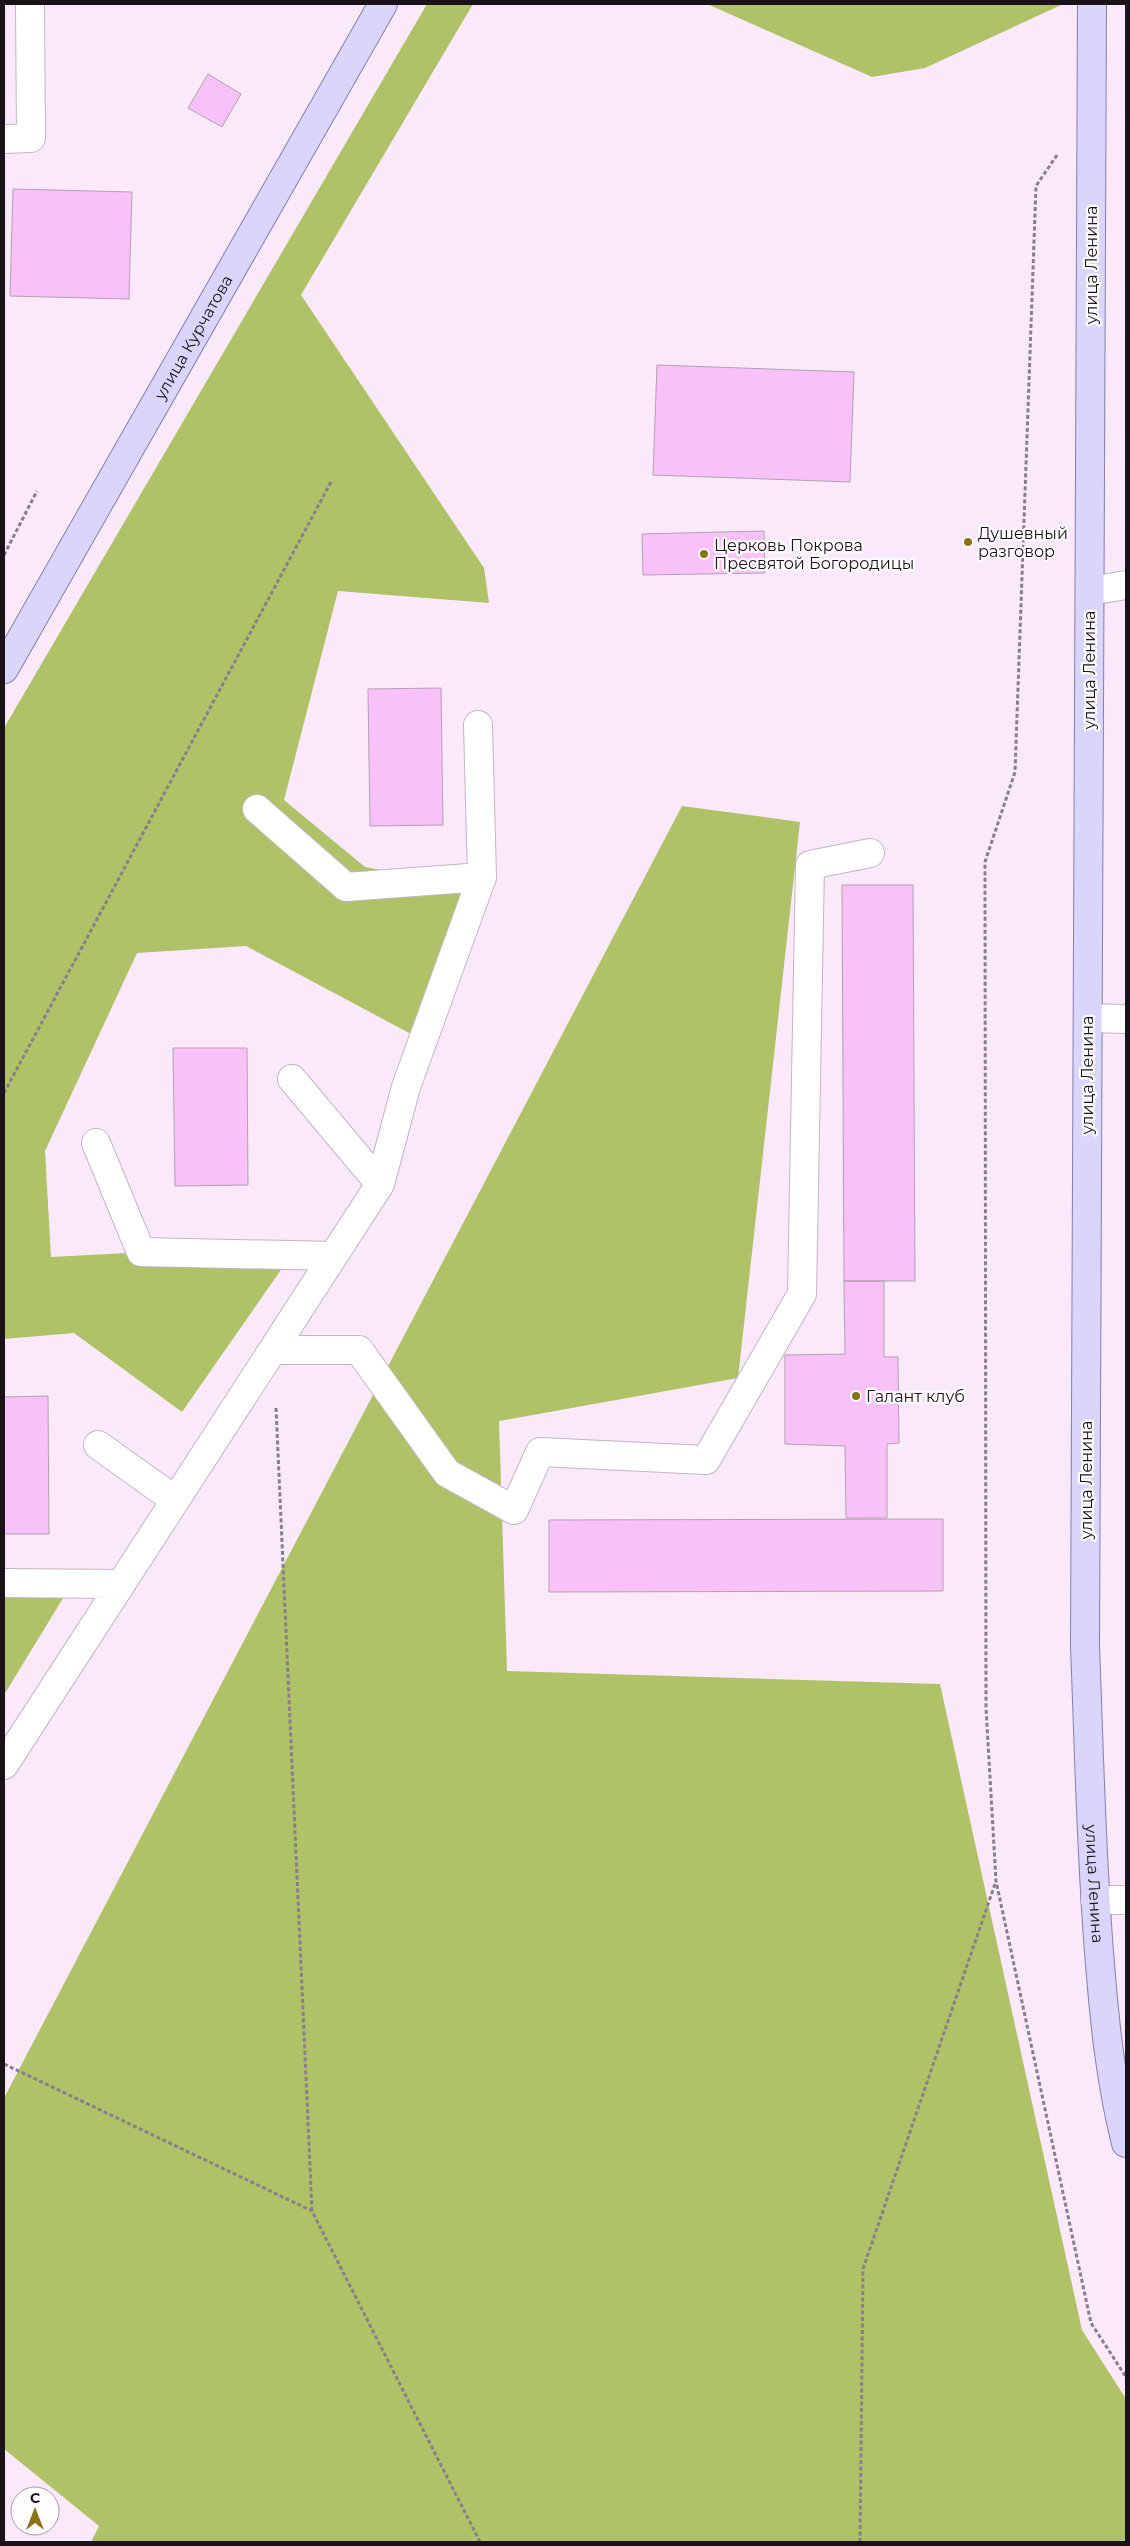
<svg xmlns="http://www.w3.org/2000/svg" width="1130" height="2546" font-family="Montserrat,sans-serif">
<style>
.forest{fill:#b0c267}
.building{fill:#f8c1f8;stroke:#b1a1b0}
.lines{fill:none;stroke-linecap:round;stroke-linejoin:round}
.minor-casing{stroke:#c4b5c4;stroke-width:30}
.major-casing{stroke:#857fab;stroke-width:30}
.path{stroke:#897e89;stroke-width:3;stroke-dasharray:4 2.5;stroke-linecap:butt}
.minor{stroke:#fff;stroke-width:28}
.major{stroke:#d9d5fb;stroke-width:28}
.poi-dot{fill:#8c7317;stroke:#fffcff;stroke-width:2}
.labels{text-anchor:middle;stroke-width:4.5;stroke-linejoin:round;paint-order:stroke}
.street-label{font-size:16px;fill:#191319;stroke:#fffcff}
.poi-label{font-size:16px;fill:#191319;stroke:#fffcff;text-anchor:start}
</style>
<rect width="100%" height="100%" fill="#fae9fa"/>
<path class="forest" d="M427 4H473L301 295 484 568 489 603 338 591 284 800 365 867 492 891 411 1034 246 946 137 953 45 1151 51 1257 299 1244 182 1412 74 1333 4 1339V728Z
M707 4H1060L1061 5 925 68 872 77Z
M682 806 800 822 738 1378 499 1421 507 1671 940 1684 1082 2330 1126 2399V2542H91L99 2526 4 2449V2098Z
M4 1582 68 1590 4 1695Z"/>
<path class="building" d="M208 74 241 94 222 127 188 108Z
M13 189 132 192 129 299 10 296Z
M657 365 854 372 850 482 653 475Z
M764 531 765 573 643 575 642 534Z
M441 688 443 825 370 826 368 689Z
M842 885H913L915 1281H844Z
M173 1048H247L248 1185 175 1186Z
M844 1281H884V1357H898L899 1443 887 1444V1518H846L845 1446 785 1444V1355L845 1354Z
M48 1396 49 1534H4V1397Z
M943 1519V1591L549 1592V1520Z"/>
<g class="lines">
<g class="minor-casing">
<path id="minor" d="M4 139 31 138 30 4
M1090 591 1126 585
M257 809 346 887 482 877
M1088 1018 1126 1019
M292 1079 380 1184
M96 1143 141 1252 333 1256
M273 1350H359L447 1473 514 1510 540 1452 706 1460 802 1294 810 865 870 853
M98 1445 175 1500
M4 1583 121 1584
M4 1765 380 1184 406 1087 482 877 478 725
M1095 1900H1126"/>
</g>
<g class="major-casing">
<g id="major">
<path id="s1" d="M1092 4 1085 1646C1089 1748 1091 1851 1099 1952 1104 2016 1110 2080 1126 2143"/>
<path id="s2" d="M4 669 383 4"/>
</g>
</g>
<path class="path" d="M1057 155 1036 186 1015 772 985 862 986 1708 996 1881 1091 2323 1126 2377
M4 555 37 491
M4 1093 332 480
M276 1408 312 2211
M4 2064 312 2211 480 2542
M860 2542 863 2269 996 1881"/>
<use href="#minor" class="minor"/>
<use href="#major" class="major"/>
</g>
<g class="poi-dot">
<circle cx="968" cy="542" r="5"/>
<circle cx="704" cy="554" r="5"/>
<circle cx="856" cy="1396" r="5"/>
</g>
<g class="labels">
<g class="street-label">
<text transform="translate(1091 265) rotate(-90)" y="6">улица Ленина</text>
<text dy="6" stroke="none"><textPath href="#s2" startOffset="382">улица Курчатова</textPath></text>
<text transform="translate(1089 670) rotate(-90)" y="6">улица Ленина</text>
<text transform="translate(1087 1075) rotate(-90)" y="6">улица Ленина</text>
<text transform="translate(1086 1480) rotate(-90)" y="6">улица Ленина</text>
<text dy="6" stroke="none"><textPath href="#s1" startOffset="1880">улица Ленина</textPath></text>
</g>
<g class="poi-label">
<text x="978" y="539">Душевный<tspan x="978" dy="18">разговор</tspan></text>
<text x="714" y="551">Церковь Покрова<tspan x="714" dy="18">Пресвятой Богородицы</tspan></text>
<text x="866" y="1402">Галант клуб</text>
</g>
</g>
<rect width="1130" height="2546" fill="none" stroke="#191319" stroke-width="10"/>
<g transform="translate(35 2511)"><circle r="24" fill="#fffcff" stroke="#a39fa3"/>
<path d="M0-4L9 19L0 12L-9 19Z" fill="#8c7317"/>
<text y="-8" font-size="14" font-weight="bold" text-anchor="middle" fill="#191319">С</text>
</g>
</svg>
